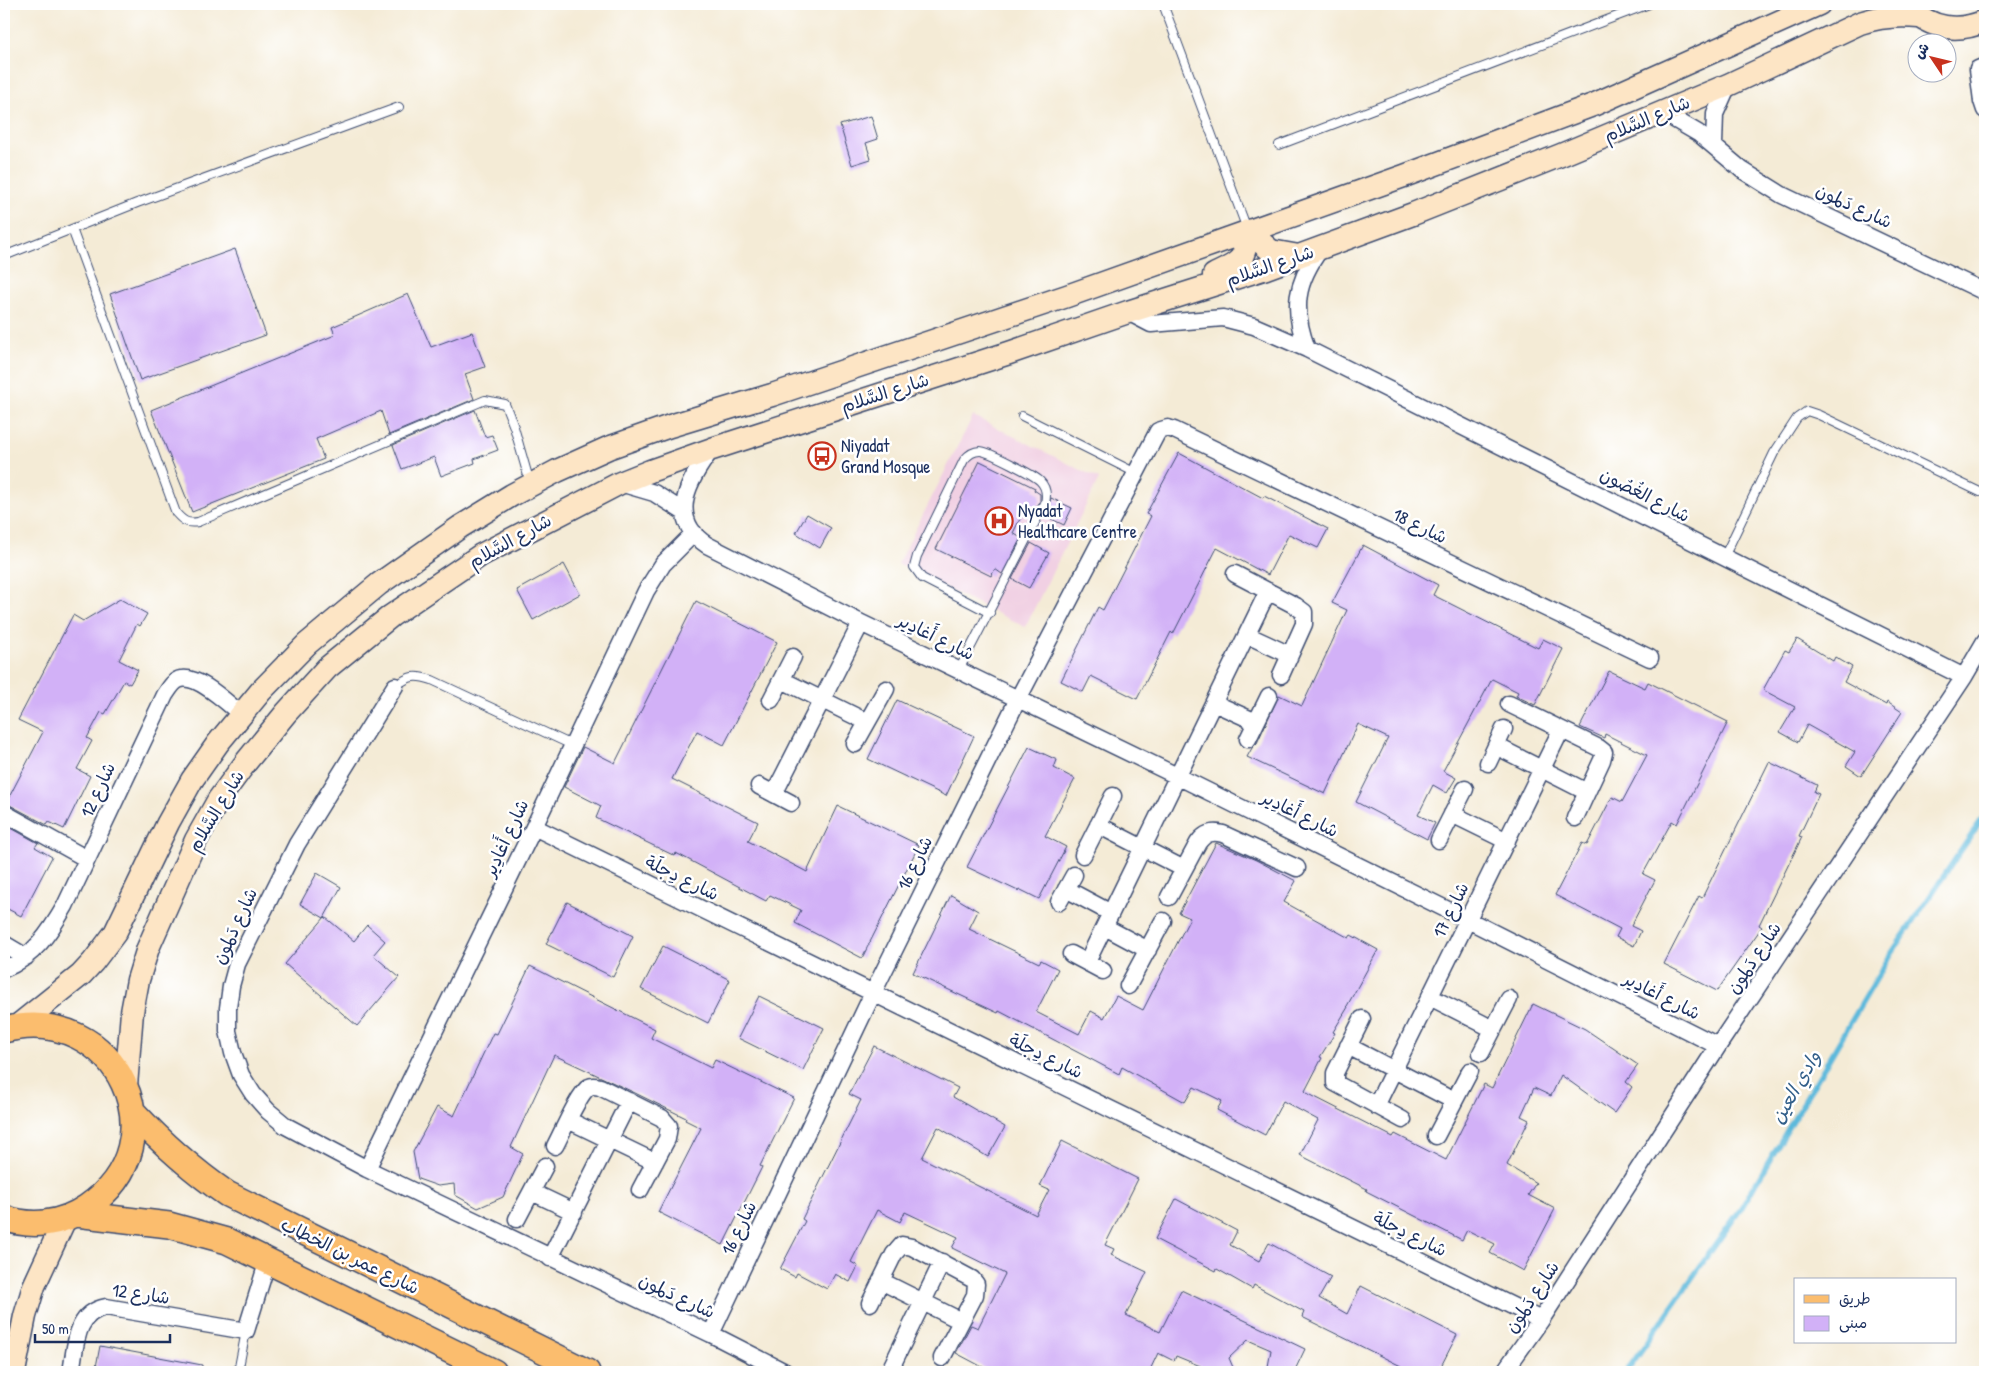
<svg xmlns="http://www.w3.org/2000/svg" width="1989" height="1376" font-family="'Patrick Hand','Playpen Sans Arabic',sans-serif">
<style>
.built{fill:#f1d0e3}
.lines{fill:none;stroke-linecap:round;stroke-linejoin:round}
.stream{stroke:#5db9db;stroke-width:5.5}
.building{fill:#d2b1f7}
.lane-casing{stroke:#3c4b70;stroke-width:10}
.street-casing{stroke:#3c4b70;stroke-width:19}
.secondary-casing{stroke:#3c4b70;stroke-width:25}
.primary-casing{stroke:#3c4b70;stroke-width:28}
.lane{stroke:#fff;stroke-width:8}
.street{stroke:#fff;stroke-width:16}
.secondary{stroke:#fde5c5;stroke-width:22}
.primary{stroke:#fbbd6e;stroke-width:25}
.labels{text-anchor:middle;stroke-width:5;stroke-linejoin:round;paint-order:stroke}
.street-label{font-size:18px;fill:#1b2f5e;stroke:#fff}
.poi-label{font-size:18px;fill:#1b2f5e;stroke:#fff;text-anchor:start}
.water-label{font-size:19px;font-style:italic;fill:#325f8a;stroke:#fff}
</style>
<rect width="100%" height="100%" fill="#fff"/>
<filter id="ink" filterUnits="userSpaceOnUse"><feTurbulence type="fractalNoise" baseFrequency=".02" numOctaves="2"/><feDisplacementMap in="SourceGraphic" scale="10" xChannelSelector="R" yChannelSelector="G"/><feConvolveMatrix kernelMatrix="1 2 1 2 8 2 1 2 1" color-interpolation-filters="sRGB"/></filter>
<filter id="wash" filterUnits="userSpaceOnUse"><feTurbulence type="fractalNoise" baseFrequency=".0096" numOctaves="4" result="noise"/><feDisplacementMap in="SourceGraphic" scale="20" xChannelSelector="R" yChannelSelector="G"/><feGaussianBlur stdDeviation="1.12" result="paint"/><feColorMatrix in="noise" values="0 0 0 0 0 0 0 0 0 0 0 0 0 0 0 0 0 1.4 0 .05"/><feComposite in="paint" operator="in"/></filter>
<g filter="url(#wash)">
<rect width="100%" height="100%" fill="#f4ebd6"/>
<path class="built" d="M973 416 1099 479 1025 627 898 564Z"/>
<g class="lines">
<path class="stream" d="M1626 1372 1742 1207 1891 954 1985 815"/>
</g>
<g id="blocks">
<path class="building" d="M871 116 878 139 866 143 871 159 852 165 840 125Z
M235 249 266 335 140 380 110 294Z
M408 294 431 347 472 332 485 367 465 374 474 399 389 435 381 411 316 439 324 459 192 512 151 410 335 335 332 327Z
M475 410 485 437 492 435 498 450 474 459 475 463 441 476 434 457 402 469 393 445Z
M1179 453 1263 498 1264 496 1328 529 1318 548 1289 534 1268 575 1217 548 1173 634 1171 632 1137 699 1091 676 1083 692 1061 681 1098 607 1103 610 1151 516 1146 514Z
M980 461 1035 488 1034 490 1040 494V501L1035 511 1026 507 1013 533 1021 538 1002 574 995 569 991 576 936 549Z
M1051 498 1072 508 1064 525 1045 516Z
M807 514 831 528 820 548 796 533Z
M1031 543 1049 553 1029 588 1012 579Z
M1363 545 1438 585 1433 595 1538 648 1543 639 1563 649 1535 705 1516 696 1518 692 1492 679 1443 771 1456 778 1447 793 1433 785 1418 815 1435 823 1427 839 1356 802 1388 738 1358 724 1325 794 1247 757 1252 748 1257 743 1279 695 1302 706 1347 610 1332 603Z
M564 564 580 594 533 620 517 590Z
M120 599 147 614 140 626 137 624 119 660 138 670 130 684 124 681 105 714 101 712 87 738 92 741 77 769 90 776 64 829 49 822 47 825 6 803 43 732 18 720 73 615 83 621Z
M696 601 777 642 724 745 697 731 672 779 758 822 748 841 807 872 838 806 919 845 862 958 795 923 801 910 770 895 766 901 676 853 675 856 596 818 601 806 564 787 583 747 615 763Z
M1797 639 1833 661 1835 657 1852 667 1844 682 1886 705 1887 702 1902 712 1861 776 1846 766 1855 752 1807 725 1798 742 1780 732 1795 707 1763 690 1785 650 1789 652Z
M1609 671 1645 688 1648 682 1728 722 1677 824 1672 821 1643 874 1655 880 1631 926 1641 931 1634 946 1616 937 1620 929 1555 895 1582 843 1587 845 1612 797 1622 802 1647 755 1605 734 1604 738 1580 727Z
M897 700 974 736 946 796 868 759Z
M1029 747 1057 760 1054 768 1075 779 1045 836 1066 847 1039 899 1019 889 1018 891 967 867Z
M1769 762 1817 785 1814 792 1819 794 1799 836 1802 837 1759 925 1762 927 1717 991 1664 964 1699 896 1702 898Z
M4 824 38 843 35 847 52 857 21 916 4 907Z
M1216 843 1256 860 1296 881 1284 902 1349 938 1351 935 1378 950 1347 1006 1348 1007 1333 1032 1335 1033 1320 1057 1322 1058 1305 1091 1307 1093 1393 1137 1395 1134 1446 1160 1484 1084 1492 1088 1533 1004 1585 1029 1638 1065 1626 1082 1632 1087 1614 1113 1561 1075 1551 1096 1534 1088 1521 1116 1529 1120 1507 1165 1536 1183 1528 1195 1555 1209 1523 1271 1490 1253 1495 1244 1467 1230 1462 1240 1366 1191 1367 1189 1300 1155 1318 1120 1283 1101 1265 1135 1217 1110 1222 1101 1194 1087 1185 1102 1122 1067 1119 1074 999 1011 998 1013 913 973 951 895 978 911 969 929 1039 963 1041 960 1058 969 1036 1012 1079 1034 1091 1011 1104 1018 1116 996 1143 1010 1190 918 1179 913Z
M317 873 341 887 324 918 300 904Z
M567 902 633 936 613 977 546 944Z
M325 917 354 941 367 925 385 941 373 955 399 977 357 1026 285 964Z
M663 946 730 980 708 1023 641 989Z
M530 966 655 1029 651 1038 711 1068 715 1060 794 1098 760 1166 762 1167 723 1245 658 1212 701 1128 685 1120 686 1118 633 1092 554 1055 511 1147 523 1154 503 1197 478 1208 455 1195 454 1184 438 1186 418 1179 413 1152 437 1107 454 1116 493 1033 497 1034Z
M759 996 824 1028 803 1070 738 1038Z
M874 1046 958 1088 953 1097 1005 1127 988 1157 938 1127 922 1158 1036 1215 1049 1190 1040 1186 1062 1141 1138 1179 1105 1245 1114 1249 1111 1255 1147 1272 1126 1315 1160 1332 1181 1290 1305 1349 1294 1372H1267L1271 1350 1248 1340 1229 1358 1235 1372H1215L1176 1356 1174 1361 1158 1353 1149 1372H992L956 1353 971 1325 978 1328 1005 1274 952 1248 958 1237 905 1212 900 1222 877 1210 851 1262 858 1266 850 1282 835 1274 827 1289 797 1273 795 1277 780 1269 805 1221 802 1219 861 1100 849 1094Z
M1176 1199 1237 1231 1230 1245 1259 1261 1269 1243 1331 1277 1319 1298 1347 1314 1361 1286 1457 1335 1438 1372H1413L1302 1317 1304 1312 1254 1285 1252 1289 1217 1269 1216 1271 1155 1239Z
M100 1346 202 1365V1372H95Z"/>
</g>
</g>
<g filter="url(#ink)">
<use href="#blocks" fill-opacity="0" stroke="#3c4b70" stroke-width="1"/>
<g class="lines">
<g class="lane-casing">
<path id="lane" d="M1163 4 1247 229
M1279 145 1649 4
M72 229 176 513C183 521 187 524 198 522L485 400 505 404 514 427 530 483
M4 256 137 203 399 107
M1022 416 1136 473
M1724 557 1774 453 1797 418 1807 411 1819 415 1980 492
M959 670 1045 503C1047 495 1046 487 1040 481 1034 475 988 451 980 451 973 451 968 455 964 460L917 556 914 567 922 578 990 613
M395 686C410 676 414 674 432 680L572 745
M238 1372 246 1331"/>
</g>
<g class="street-casing">
<path id="street" d="M1985 66 1978 69 1982 101 1985 110
M1662 112 1698 133 1742 170 1782 195 1985 292
M1714 145 1715 114 1728 85
M1128 312 1151 324 1223 318 1254 326 1307 349 1964 677
M1307 349C1292 309 1295 283 1321 248
M712 449C689 479 666 518 707 545L861 623 1179 777 1468 920 1718 1046
M620 483 654 493 684 512
M1235 574 1296 606 1304 612V624L1281 675
M1247 635 1290 655
M782 680 867 722
M395 686 297 844 237 964 231 986 228 1008V1031L233 1053 241 1075 253 1094 268 1111 286 1126 367 1169 711 1334 785 1372
M771 700 793 657
M1214 703 1256 722
M1509 704 1599 748 1604 752 1602 760 1575 818
M1248 739 1269 696
M855 744 886 689
M1496 746 1587 792
M1488 763 1504 729
M759 786 791 803
M774 794 861 623
M4 813 87 859
M1452 814 1507 841
M1098 825 1184 869
M534 827 1541 1320
M1439 840 1465 789
M1083 855 1113 796
M1066 889 1111 913
M1169 897 1198 843C1205 833 1212 831 1223 834L1297 868
M1059 902 1074 875
M1105 927 1148 950
M4 944 26 957
M1071 954 1103 971
M1087 962 1268 591
M4 969C34 957 50 932 65 906L165 695C169 689 174 680 181 679 199 675 228 704 241 714
M1128 986 1163 921
M1430 997 1493 1029
M1362 1019 1335 1073V1083L1403 1120
M1348 1046 1454 1101
M1481 1053 1509 999
M1376 1106 1561 730
M568 1120 655 1162
M1436 1136 1470 1071
M555 1146C561 1135 579 1093 589 1087 593 1085 596 1086 600 1087L662 1118 669 1126 667 1139 640 1190
M367 1169 534 827 646 591 663 564 694 533
M532 1192 574 1212
M517 1219 545 1166
M550 1258 629 1101
M881 1281 961 1321
M870 1303 894 1254 902 1245 912 1247 972 1279 976 1284 975 1295 942 1358
M711 1334 873 993 1018 699 1158 431 1168 428 1174 430 1650 658
M71 1372C76 1347 74 1313 106 1307L246 1331 268 1260
M889 1372 942 1262
M1504 1372 1541 1320 1718 1046 1964 677 1985 641"/>
</g>
<g class="secondary-casing">
<path id="secondary" d="M1909 8C1932 29 1957 33 1985 21
M1248 231 1271 251 1299 256
M1214 275C1240 262 1245 262 1248 231
M16 1027 81 975 93 962 115 933 168 823 192 780 218 743 261 691 307 644 379 584 460 527 512 495 557 471 608 448 670 426 772 395 1067 296 1404 176 1593 105 1819 4
M126 1086 132 1012 138 980 148 948 196 840 219 799 246 762 286 713 327 668 391 616 481 555 620 483 650 471 712 449 1009 353 1128 312 1266 268 1413 214 1561 155 1728 85 1860 23C1880 16 1898 15 1919 17
M14 1372 25 1316 34 1286 65 1219"/>
</g>
<g class="primary-casing">
<path id="primary" d="M4 1030C116 1001 183 1142 87 1207 62 1224 32 1228 4 1218
M133 1112C162 1143 192 1170 227 1194L587 1372
M76 1214 169 1225 227 1241 494 1372"/>
</g>
<use href="#lane" class="lane"/>
<use href="#street" class="street"/>
<use href="#secondary" class="secondary"/>
<use href="#primary" class="primary"/>
</g>
</g>
<defs>
<g id="bus-ring" transform="scale(1.4375)"><circle r="9.5" fill="#fff" stroke="#c8321e" stroke-width="1.5"/><path d="M-5-6H5V4H4V6H2V4H-2V6H-4V4H-5ZM-3.5-4V0h7V-4ZM-3.5 1.2v1.5H-2V1.2ZM2 1.2v1.5H3.5V1.2Z" fill="#c8321e"/></g>
<g id="hospital-ring" transform="scale(1.4375)"><circle r="9.5" fill="#fff" stroke="#c8321e" stroke-width="1.5"/><path d="M-5-5h3v3.5h4V-5h3V5h-3V1.5h-4V5h-3Z" fill="#c8321e"/></g>
</defs>
<g fill-rule="evenodd">
<use href="#bus-ring" x="822" y="456"/>
<use href="#hospital-ring" x="999" y="521"/>
</g>
<g class="labels">
<g class="street-label">
<text transform="translate(1647 119) rotate(-23)" y="6">شارع السَّلام</text>
<text transform="translate(1854 206) rotate(25)" y="6">شارع دَلمون</text>
<text transform="translate(1270 266) rotate(-19)" y="6">شارع السَّلام</text>
<text transform="translate(885 393) rotate(-18)" y="6">شارع السَّلام</text>
<text transform="translate(1645 495) rotate(27)" y="6">شارع الغُصُون</text>
<text transform="translate(1420 526) rotate(26)" y="6">شارع 18</text>
<text transform="translate(510 541) rotate(-29)" y="6">شارع السَّلام</text>
<text transform="translate(936 637) rotate(26)" y="6">شارع أَغادِير</text>
<text transform="translate(98 790) rotate(-65)" y="6">شارع 12</text>
<text transform="translate(216 811) rotate(-59)" y="6">شارع السَّلام</text>
<text transform="translate(1300 814) rotate(26)" y="6">شارع أَغادِير</text>
<text transform="translate(506 838) rotate(-65)" y="6">شارع أَغادِير</text>
<text transform="translate(915 863) rotate(-64)" y="6">شارع 16</text>
<text transform="translate(682 878) rotate(26)" y="6">شارع دِجلَة</text>
<text transform="translate(1451 910) rotate(-64)" y="6">شارع 17</text>
<text transform="translate(235 926) rotate(-65)" y="6">شارع دَلمون</text>
<text transform="translate(1754 958) rotate(-56)" y="6">شارع دَلمون</text>
<text transform="translate(1662 996) rotate(27)" y="6">شارع أَغادِير</text>
<text transform="translate(1046 1056) rotate(26)" y="6">شارع دِجلَة</text>
<text transform="translate(739 1228) rotate(-64)" y="6">شارع 16</text>
<text transform="translate(1410 1234) rotate(26)" y="6">شارع دِجلَة</text>
<text transform="translate(350 1256) rotate(26)" y="6">شارع عمر بن الخطاب</text>
<text transform="translate(141 1294) rotate(8)" y="6">شارع 12</text>
<text transform="translate(677 1296) rotate(25)" y="6">شارع دَلمون</text>
<text transform="translate(1532 1297) rotate(-56)" y="6">شارع دَلمون</text>
</g>
<g class="poi-label">
<text x="841" y="452">Niyadat<tspan x="841" dy="21">Grand Mosque</tspan></text>
<text x="1018" y="517">Nyadat<tspan x="1018" dy="21">Healthcare Centre</tspan></text>
</g>
<g class="water-label">
<text transform="translate(1795 1087) rotate(-60)" y="7">وادي العين</text>
</g>
</g>
<rect width="1989" height="1376" fill="none" stroke="#fff" stroke-width="20"/>
<rect x="1794" y="1278" width="162" height="65" fill="#ffffff" stroke="#a4acbf"/>
<rect x="1804" y="1295" width="25" height="8" fill="#fbbd6e" stroke="#a4acbf"/>
<text x="1839" y="1304" font-size="15" fill="#1b2f5e">طريق</text>
<rect x="1804" y="1316" width="25" height="15" fill="#d2b1f7" stroke="#a4acbf"/>
<text x="1839" y="1328" font-size="15" fill="#1b2f5e">مبنى</text>
<g transform="translate(1932 58) rotate(305)"><circle r="24" fill="#ffffff" stroke="#a4acbf"/>
<path d="M0-4L9 19L0 12L-9 19Z" fill="#c8321e"/>
<text y="-8" font-size="14" font-weight="bold" text-anchor="middle" fill="#1b2f5e">ش</text>
</g>
<path d="M35 1334v8h135v-8" fill="none" stroke="#1b2f5e" stroke-width="2.5"/>
<text x="42" y="1334" font-size="15" fill="#1b2f5e" stroke="#ffffff" stroke-width="4" paint-order="stroke">50 m</text>
</svg>
